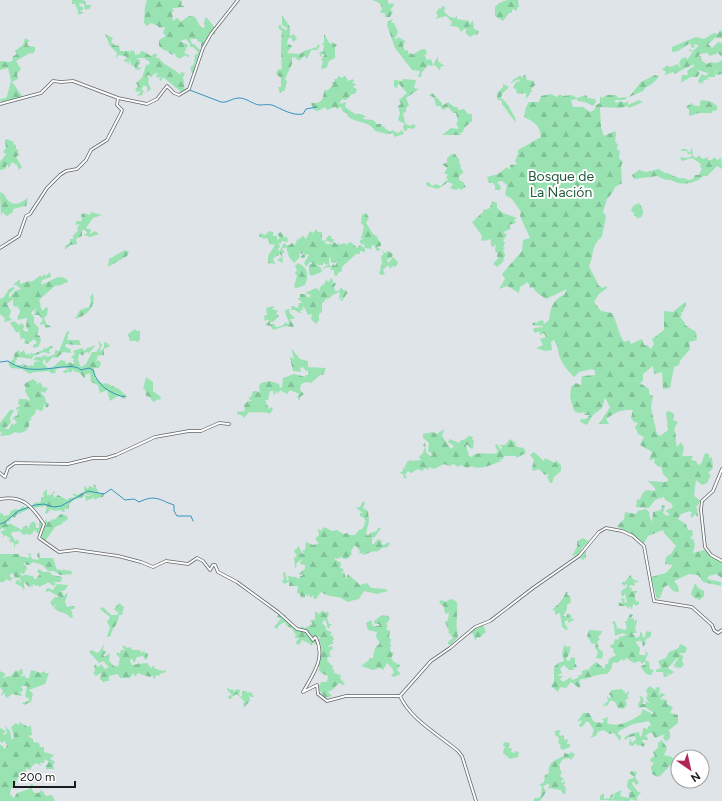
<svg xmlns="http://www.w3.org/2000/svg" width="722" height="801" font-family="Figtree,sans-serif">
<style>
.forest{fill:url(#forest-firs)}
.lines{fill:none;stroke-linecap:round;stroke-linejoin:round}
.stream{stroke:#3893bd;stroke-width:1}
.minor-casing{stroke:#62666a;stroke-width:3.5}
.minor{stroke:#fff;stroke-width:2}
.labels{text-anchor:middle;stroke-width:4;stroke-linejoin:round;paint-order:stroke}
.park-label{font-size:14px;fill:#225b3a;stroke:#fff}
</style>
<defs>
<pattern id="forest-firs" width="22" height="20" patternUnits="userSpaceOnUse"><rect width="22" height="20" fill="#99e3b2"/><path d="M5 1l3.5 6h-7zM16 11l3.5 6h-7z" fill="#83c299"/></pattern>
</defs>
<rect width="100%" height="100%" fill="#dfe4e8"/>
<path class="forest" d="M72 0H83L86 2V5H91L89 9 85 10 84 4 79 3 80 7 81 6 84 8 80 12H84L78 15V11L75 4H72Z
M147 0H179L182 1 181 5 185 7 172 8 174 11 172 12 173 21 177 18 179 19 180 22 189 16 195 17 200 26 203 28 206 26 204 24 205 18H207L215 28V34H211L202 49 201 48V42H198L197 39H190L192 44H194L201 51 195 64 194 72 192 73 190 68 194 64 195 55 199 53 193 47H190V44L186 39 180 41 188 45 184 53 189 55 188 58 186 55 179 59 178 57H176L175 53 172 55 166 50 165 51 159 46V40L166 36 163 33 165 27 159 28 158 26 151 23 147 26 144 23 145 6Z
M372 0H388V4L393 3 394 5 391 9V11H393L390 17H385V13H380L382 9 380 3Z
M507 0H518L519 7 517 8V11L512 9V13H509L503 21 495 16V7L499 3Z
M443 6 445 8 444 12 450 17 455 18 457 16V19L469 21 470 28V24L473 20 474 29 479 31 477 35 475 34 470 37 465 32 467 29H464L461 32 458 27 450 26 452 22 446 16 435 19 438 16 436 13 439 8 440 9Z
M282 15 290 27V36L294 34 297 39 293 42 291 37 288 39 287 45 289 44 292 46 287 53 300 54 304 51 317 47 318 44 320 46 317 50H311L307 59 303 54 304 56 299 61 295 57 293 58 292 56V64L285 79 287 81 285 90 280 93 278 87H281V78L276 74 278 69 280 70 282 68C281 63 281 36 282 31L278 28 280 24 282 28 287 30V28L282 25Z
M393 19 391 23H394L398 32 395 38 396 40 398 37 405 41 403 46 405 51 408 50V53L410 54 412 53V55L422 49H425L427 53 424 56 426 57V60L431 59 433 65 438 56V61L444 66H441L440 71 435 65 430 66 429 64 422 72 421 77H418L420 71 412 70 395 48 387 25 388 21Z
M720 30 722 32V38H715L708 44 712 48 718 42 722 43V55L721 56 718 53 710 56 707 53 700 54 698 57 701 56 702 61 707 64 711 62 717 63 722 60V74L716 75 715 72 718 69 715 71V77H707L710 80 707 79 703 81 704 84 702 82 700 84 698 81 702 74 706 76 708 73 697 70 700 73 697 77H690L681 83 682 75H688L687 71 694 66V64L674 74V72L664 75 666 72 662 69 667 66 670 67 678 64 679 67 681 66 679 64 681 59 686 57 687 60 693 52 689 51V49L693 51 699 45 693 44 695 47 692 48 690 43 678 51 672 52V47L691 39 696 37 704 39 714 33 718 34Z
M105 34 113 38 111 42 116 46 119 45 120 51H129L130 53 131 50 135 52V55L140 54V52L143 51 151 56 156 53 157 56 155 58H159C165 67 172 66 180 75L181 72 185 73 183 77 185 91 181 92 163 77 161 81 159 80 161 77 157 78 156 75 159 74 155 73 151 77 149 75 146 76 149 78 148 82 151 89 147 92V87L144 85 141 90 142 89 145 93 142 92 143 95 137 96 141 91 137 92 135 90 138 86 136 83 142 78 146 65 150 64 149 61 144 58H136L140 60V64L137 65 138 67 142 68 138 70 135 69 134 66 131 65 130 59 128 65 127 60 126 62 123 61 127 58 125 56 119 55 116 58 117 53 110 46Z
M324 34 330 44 332 42 337 45 335 47V58L329 61 327 67 323 69 321 68 323 62 321 60 325 54H322L321 57 319 53 324 50H323L324 45 321 44 324 43Z
M25 38 30 41 27 42 28 46 33 47 35 46V51L32 54 30 53 16 61 21 69 17 74 18 79 12 82 23 97 1 102 0 99 6 98 7 96 11 81 8 68 0 70V61L10 62 13 60 12 57 17 54 15 51 23 45Z
M525 74 527 80 534 81V84H536L531 89 532 92H530V94L526 99V93L517 94 516 89 513 88 516 82 520 81 519 79 511 83 514 79 520 76 522 78Z
M655 75 659 76C657 80 649 87 646 87L643 91 629 97 641 82Z
M338 76 343 78 344 76 346 77 348 81 353 79 354 81 352 83 356 84 353 87 357 89 355 94H352L346 100 342 99 339 104 346 102 345 107 355 114C359 113 363 114 366 117H364L363 119 373 120 377 124H382L381 127 384 126 386 130 387 129 390 132 392 130 398 133 402 130 404 134 394 137 393 133 387 134 375 131C368 118 350 125 347 113L343 112 341 107 337 109 335 107 327 110 325 107 318 111 314 110 311 103H318L322 100 325 89 327 91 333 85 331 83 335 81 334 79H337Z
M403 79 416 80 414 88 419 89 406 98 409 105 406 108V112L403 113 405 123 410 126 413 124 416 126 413 129 408 128 406 131H404L403 127 405 124 398 120 400 113 398 106 401 104 399 100 407 93 399 84 397 85 398 88 394 87V80L402 81Z
M503 84 509 87 502 94 501 98C509 103 511 113 515 117L516 123 502 104V101L497 99V93L503 87Z
M432 93 442 103V106L448 102 454 107H458V110L464 109 468 114H472V121L464 128 463 132 460 133 461 135H442L451 128 459 129 456 123 458 122 456 113H453L448 107 443 110 440 106H436L434 98 429 95Z
M551 94 557 97 560 94 562 96 572 95 577 98 586 95 588 98 595 99 596 102 593 106 585 102 578 101 577 99 571 100 573 107H583L590 112 594 110 596 105 600 103V96L602 98 607 95H616L618 98 627 97 625 100H615V102L617 103 620 101 625 103 628 101V105L639 100 643 102 629 108 627 106 621 108 600 107 601 127 604 136 615 131 616 134 615 141 618 145 617 148 618 151 620 149 619 158 623 162 621 166 622 183 615 187 613 192 607 199 603 212 606 216 602 237C591 244 594 256 589 266L599 286 603 288 606 286 607 288 599 294 594 302 601 311 612 313C617 322 619 335 624 342L629 340 631 344 642 339 644 345H647L651 349 654 344 652 339 664 330V311L673 312 685 302 686 304 683 312H681L682 315 680 317 685 323V325L696 332 697 340 689 342 690 349 680 361 679 365 674 367 670 388 663 389 662 372 655 374 654 373 653 366 643 374V381L640 383 649 389V394L653 396 651 408 657 434 660 436 668 430 666 412 669 411 674 414 673 420 678 422 674 429C677 435 675 442 677 447L681 442 684 448 682 456H693L691 460 696 461 698 465 701 464 705 453 709 454V458L712 457 713 468 708 473 711 475 707 483 702 485 696 480 694 496 701 501 696 507 698 510 697 511 698 517 695 514 692 518 690 515 692 513 690 511 681 514 678 519 686 524 688 530H692L693 535 690 538 693 539 695 545 693 553 704 550 722 559V578L716 574 709 576 707 579 721 582V586L703 582 698 575 689 574 674 581 678 586 679 592 673 591 668 585 664 587 660 598 657 599 651 577 666 573 673 565 665 564 666 557 671 554 676 546 664 533 663 530 648 536 644 543 617 526 624 519 625 512 636 514 638 511 646 509 650 513 649 515 652 522 653 512 661 510 662 505 665 506 663 513 667 516 670 514 665 511 673 507 671 503 665 500 664 497 655 500 649 508 636 507 637 499 640 500 642 494 646 490 655 491V488L648 481 665 482 669 480 663 474 661 466 659 467 654 463 655 459 649 460 652 452 640 445 644 437 638 434 635 427 638 423 634 422 631 418 633 410C621 409 615 413 606 419L609 424H599L610 407 605 398 602 408 593 415 587 425 580 422 581 419H586L590 415H584L585 412 579 413 574 411 570 397 571 387 576 383 581 385 582 376 595 375V371L592 369 579 372 574 377C569 372 563 365 560 358 557 351 560 349 554 340L551 342 552 350 545 351 536 348 543 345 540 339 546 337 544 333 540 335 539 331 535 333 533 330 534 328 543 327V326L532 325 533 323 535 322 537 323 539 321 543 320 544 324 549 320C550 309 553 299 564 295L567 289 546 299 536 292 533 287 530 288 528 282 520 287 519 293 507 286 499 289 505 279 502 274 522 251 523 240 530 238 520 216 521 212 512 199 505 195 507 185 502 181 497 182 501 187 500 190H495V186L493 183H489L487 177 498 174 507 167 510 170V165L517 164 515 161 518 154V150L541 137C540 125 534 122 524 117L526 107 529 102H539L541 96Z
M703 100 712 102 717 106V110L715 111 713 110 712 113H699L689 116V110L686 107 691 103 695 106H700V101Z
M7 139 14 142 13 144 16 145V149L19 150 17 153 20 154 16 157 22 167 19 170 17 165 12 162 9 168 7 164 5 169 0 170V173V162L6 154 3 152 6 148 5 140Z
M692 147 693 156 696 158 699 156 703 159 708 157V160H711L715 157 717 160 721 158 722 169 717 166 707 176H703C698 182 686 185 678 183 673 182 672 179 666 180L657 176 634 179 632 175 639 170 646 172 659 169 665 173C671 173 678 180 684 178L688 180 693 179 695 175H699L702 168 700 167 701 164 692 158 682 161 680 158 681 157 686 158 691 157 692 154H688L687 151H681L682 149H686L690 153Z
M452 154H455L460 161 458 163H460L461 169 464 172 459 176V180L463 182 466 187 460 190 459 188 456 190 450 188 453 184 448 182 438 189 427 186 426 183 429 182 432 186 436 184 441 186 448 179 446 178 448 174H444L447 168 442 164 447 163V158Z
M0 192 4 194C9 206 19 207 28 197L26 207 25 206 13 209V212L7 216 2 212 1 217Z
M492 201 497 203V208L503 213 517 218 514 220 516 223 509 225 511 229 503 232 507 235 503 240 505 243 503 247 505 248 503 250 505 255 503 262 497 267 493 264 499 257H497V253L495 251 496 244 493 247 491 245V239L485 241 483 240 481 241 482 236 472 222 483 212V209L485 210 490 208Z
M639 203C644 210 644 213 641 218L640 217 637 219 636 216H634V213L631 211 633 206Z
M91 212 102 215 93 218 86 228 87 229H91L90 234 95 231 99 234 90 237 84 235 87 233 85 230H82V236L76 239 77 244 70 245 65 250V246L70 243V239H73V235L78 231 77 228 80 224 75 225 77 221H82L81 215 84 213 90 215Z
M366 213 369 218 366 223 373 234 378 237 377 238 381 243V246L377 247 380 249 379 251H377L374 245 371 246 372 249 365 248V252L360 251V254H356L342 267V271L338 273 337 276 334 275V270H331L330 267 324 268 325 270 323 268 329 264 331 267 333 264 335 266 337 262 332 263 330 260 332 258H329V262L330 263 326 265 324 262 323 265H318L317 261V265L321 268 322 272 311 276 309 273V265L313 263 310 262 306 267 304 263 309 255 306 254 304 259 300 257 304 254 303 252 302 255 300 252 299 258 294 263 289 257 286 247 282 249 285 252 282 254 283 263 277 260 282 257 279 252V255L273 258 275 264 268 263V256L275 245 270 244 267 238 264 239 259 236 260 233 265 235 269 231 273 232V236H277V240L280 238 278 235 279 233 281 232 285 238 287 236 288 242 282 241 280 244 278 242 280 247 278 249 279 252 284 243 288 246 292 243 295 245 298 237V240L303 236 306 239 310 231 313 233 316 229 318 232H322V241L324 240V242L329 235 332 237 331 239H334L333 242 330 243 329 241H326L325 244H332L334 242 338 245 339 242 340 245 344 243 347 245 348 243 351 242 357 248 360 245 365 248 364 243 363 245 360 243V240L363 239 360 237 362 236 364 226 361 223 362 215Z
M125 250 129 252 127 256 108 267 109 259Z
M381 250 385 253 388 251 393 254 392 257 387 260 388 263 393 257 398 262 396 267 393 266 390 269 388 265 383 270 385 274 383 275 379 274 382 263 381 256 384 254Z
M298 263C308 268 309 274 305 285L297 288 294 287 297 276 295 273 297 270 295 266Z
M50 272 51 277 42 280 41 285 58 277 66 278 65 280 67 279 68 282 58 286 56 285 39 300 41 305H40L42 311 46 307 48 308 47 315 44 318 47 325 51 326 50 327 45 328 44 324 39 325 43 320 39 315H34L36 308 31 313 34 317V323L39 328 37 335 40 336 41 341 38 347 33 348V345L37 343 34 339 28 344 24 343 25 339 22 338 21 341 19 329V332H16L10 323 14 321 19 325 22 323 24 326 23 330 26 332 28 331V329L26 328 27 318 17 320 20 311 18 307 13 306V299L7 304 11 311 9 317 12 320 4 322 5 318 0 314V299L4 297 9 289 13 287 15 288 9 294V298L15 291 21 289 16 285H13L20 279V284L29 281 31 282 40 276 42 277 44 274 46 276Z
M331 278 333 280 332 284 334 282 336 284 334 287 335 291H339L341 287 344 291 345 290 348 292 342 301H340L342 299V297L339 300 340 292 332 295 330 298 325 299V301L322 303V312L319 314V320L316 324 311 319 312 314 308 315 304 307 302 308 304 310H300L301 313H299L295 310H291L292 306 298 308 299 303H303L298 299 299 297 300 299V294H305L308 298 311 295 305 293 316 288 321 292 319 288 325 283 326 280 329 282Z
M93 293C96 308 87 315 75 319L80 310 89 307 91 301 90 297Z
M275 306 272 309 278 311 276 314 279 316 273 322H270V324H274L276 327 282 326 286 322 289 325C289 319 285 316 285 310L289 309 290 314 293 315 291 316 295 317 293 319H290L294 326 293 327 286 326 273 330 271 326 265 325 269 321 267 319 266 321 264 320 265 318 263 316 267 315 266 308Z
M135 329 137 331H140V340L137 342 136 341H130L128 334Z
M67 331 70 332 67 336 69 339 67 338V340H79L81 345H76L78 343 75 345 66 344 65 347 70 349 71 353 63 352 57 358 53 357 46 364 45 359 42 362 48 368 53 367 61 360 65 361 66 364 69 362 73 364 75 362H73L74 359 71 357 75 354 73 351 82 348 85 351 87 348 95 346 89 353 86 352 82 356 81 354H79L78 360 81 367 86 364 92 352H96L100 347 98 340 102 345 99 352 104 348V343L106 342 110 346 104 349V355L96 356 98 357 95 362 98 360 101 363 99 368H94L95 378 103 384 106 383 119 389 127 397 123 399 120 396 116 397 110 401 107 390 100 393 98 385 91 382 90 373 85 375V378H84L80 373 74 371 73 369 71 373 68 371 67 373H64L63 371 69 369 61 367 55 370 56 373H53L52 374 49 371 34 372 30 374 22 369 11 368 8 363 13 360 15 353 19 350 20 353 24 350 26 355 28 353 31 356 30 352 33 354 43 350 44 347 45 349 51 346 54 347 49 350 50 354 44 352 33 356 32 359 17 357V360H15L17 363 15 362V365H23L22 363 29 367 31 365 34 366V362L40 361 33 360 36 357H42L44 355 48 357 55 354V350L59 351Z
M291 348 300 359 308 361V370L306 371 303 367 300 368 301 372 293 371 290 357 293 358V360L294 359Z
M308 367 326 368 323 375H320L311 383 307 382 301 384 300 390 304 394 300 397V401L297 397 299 394 290 390 287 394 280 390 278 394 277 391 274 395 273 391H270L268 400H265L269 409 271 407 273 409 270 414C264 411 257 413 249 412L244 418 241 415 237 414V412L245 411 244 405 248 401H252L248 398 251 397 253 391H257L260 393 259 386 261 383 270 381 279 384 280 388 282 387 283 378 294 374 306 377 305 375H308Z
M146 377 153 382V391L161 397 160 400 158 399 154 402 152 401 150 397 146 396 145 389 143 390Z
M33 379 37 382 36 385 40 382 42 385V387L48 388 45 393 40 391 45 398 46 402 49 404 48 407 46 408 44 404 43 410 41 411 36 409 35 414 30 418 32 419 29 421C31 429 23 435 15 432L10 435 0 436 3 431 0 433V423L10 410H14L10 418 11 422 5 429H9L12 423 14 425 17 422 12 418 18 415 17 412 20 409 16 410V408L21 405 18 404 19 399H26L29 401 30 400 25 391 26 389 24 384Z
M444 429 442 436 451 449 454 446 448 442 450 439 459 443 461 440H464L469 436 473 437 472 440H474L473 448 471 449 468 445H466L469 456 471 457C478 449 491 457 498 452L495 445 497 444 501 450 502 447 499 445H505L510 439 516 443 515 445 518 447 524 448 526 453 516 458V456H504L503 459 499 460 502 461C492 464 481 471 471 466L467 468 461 465 458 467 454 464 449 466 444 464 434 469 429 467 428 470 425 468 422 471 418 469 411 473 408 471 405 475 407 478H404L403 474 399 473 403 471V467L406 468 405 466 407 462 410 460 413 461 421 460 419 457 423 453 425 446H423L425 442 426 452 430 456 433 455 428 451 429 443 423 438V434L433 432 437 434Z
M534 452 544 461 545 458 555 463 556 460 561 465V471L554 477 552 483H550L547 477 549 474 545 475 539 469 533 471 532 468 534 460 530 455Z
M93 484 95 485 99 493H104L103 497 97 498 96 500 94 499 95 497 86 501 85 495 88 496 93 494 87 495 85 493 82 498 75 499 69 504V509H64L65 512H62L61 510 55 511 49 509 50 512 48 511V513L45 514 47 506 33 508 32 506 34 503 41 502V497H44L43 493 47 489V495H51L54 491 55 492 53 494 54 498 58 495 67 500 69 498 76 497 73 495V493L77 495 84 492V486L88 489 89 486 95 488Z
M363 501 365 503 363 508 368 511 369 521 366 534 368 536 370 533 377 531 378 528H381L375 537 372 538V544H374L378 539 382 541 381 544 384 545 389 542 390 544 386 548 384 547 376 552 374 551 363 555 362 553 359 554 360 551 355 545 351 551 352 554 347 559H343L342 557 337 559 335 558 334 559 341 563 340 568 344 569 341 574 344 572 346 579 348 574 360 585 367 583 371 588 385 589 388 591 377 594 364 591 359 599 347 602C339 594 331 599 321 592L316 599H314L313 595 311 598 308 594V598L306 594 304 599 303 596 301 598 300 594 297 593 298 586H289V582L284 584 282 581 284 579 283 573 285 572 287 581 289 579 287 576 296 577 299 579 300 576H302L303 573 300 575 299 573 305 569V565L300 564V561H302L301 559 296 564 297 566 295 568 294 558 297 556 294 551 299 546 302 554 304 553 302 551 305 550 306 542 313 545 319 543 315 539 319 535 318 528 321 531 324 527 332 531 337 530 343 534 348 533 349 535H355L359 530 362 529 365 524 364 521 366 522 364 518 360 516V513H363L356 508 360 507Z
M23 506 25 508 30 506 31 508 16 515 15 518 11 517 10 521 7 522 6 524H11L22 530 23 527 27 526 29 529 30 524 33 521 36 524V528H39V521L45 522 46 519 47 522 51 521 53 518 54 520 61 514 67 516 68 519 64 522 60 519 63 521 62 524 55 527 46 540H42L43 538 41 536 44 530 45 524 38 533 34 530 32 534 28 535 27 533 26 535 22 534 20 531 12 532 11 534 16 542 17 539 19 543 17 545 16 543 14 549V543L9 541V540L11 539 5 535 3 538V534L0 533 3 530H6L2 528 0 530V513L3 514V516L9 515 11 511 16 509 19 510Z
M583 538 589 541 581 549 582 551 579 553 580 555 586 550V557L583 560 577 555 572 556 577 547V541Z
M39 552 40 558H53L57 570 59 569 62 571 63 569 68 571 70 570 73 574 60 575 54 571H48C43 564 40 564 32 562L30 565H26L25 563 23 564 27 568 24 574 20 573 22 576C27 573 29 576 33 576L34 579H36L40 574 37 571 39 569 43 572H50L52 575 62 577 61 582H54L56 584 53 586 49 582 39 587 38 585 36 586 33 584 32 589 31 585 29 587 24 582V587H25L24 591 22 587 15 583 18 579 21 583 20 578H15L13 573 9 575 11 578 14 577 10 581 6 579 4 582H0V554H19V556L29 558 30 555H27L30 553 32 559 39 560 37 555Z
M630 575 634 580 639 581 636 583 634 581 635 586 630 585 629 587 632 588 631 591H638L635 594V600H637L635 602 639 601V604L636 606 633 604 632 610 630 606 628 609 627 606H619L618 604 619 602 623 604 621 598 625 599 624 602 627 603 625 593 623 597 621 594V591L627 587V583L625 586 622 584V582H625Z
M695 583 698 588 704 591V596L700 600 694 598 691 594Z
M57 584 68 585 65 590 59 592H62L64 596 68 592 65 602 67 607 75 606 74 609H71L73 617 70 618C68 612 60 614 54 608L56 604 53 607 50 602 55 597H60L49 591 46 592V589L49 588 53 590Z
M566 592H568L567 595 570 596 571 602 567 605V609L563 616 566 617 568 613 572 616 570 620 573 618 574 620 568 623V620L565 621V624L568 629 566 630 562 627 560 613 555 615V611L552 609C557 607 564 598 566 592Z
M452 599 457 602C458 614 455 625 458 637L451 645 448 644V642L453 638 451 635 448 638 451 634 448 633 449 631 445 622 448 620 449 613 445 614 444 607 439 602 441 600 446 602 448 600Z
M119 603 124 607 122 615H119C118 626 110 630 111 636L107 637 110 627 107 622 110 617 100 609 103 607 111 615H117L119 611 117 612 114 609Z
M323 610 324 613 327 612 329 613 327 618 329 624H332L328 629 326 621 324 620 322 623 326 627V630L332 632 329 636 332 635 334 639 332 642 334 643 328 646V647L332 646 333 649 329 652 331 657H328L327 660 333 667 332 669H334V673L341 675 340 678 345 684 343 685 339 683 332 690 329 691 328 692 332 696 325 698 318 688 321 682H327L328 676 321 673 320 671H318L320 667H318C320 658 325 647 318 640L320 637H314L313 641 317 642 316 645 313 642 312 645 302 640 300 644 297 645 296 642 299 638H295L296 633 295 634 293 630 286 625 285 622 279 625 277 629 274 627 281 619 277 617 279 613 286 615V620L289 619 296 628 299 629 303 625 302 627 305 628 313 624 310 621 314 619 315 621V611L319 614Z
M630 614 633 615 631 618 633 619 634 617V622L636 619 637 621 635 629 637 633H632L636 638 640 636V632L642 633 643 638 646 636 645 634 647 631 651 632V636L645 640 646 643 643 647 642 641H637L636 643 640 648 639 655H646L645 650 648 654 645 660 649 662 650 669 654 670 651 675C647 676 642 670 641 666L646 664 644 661 642 664 640 661 634 663 626 658 624 661 622 659 617 663 614 662 612 664V668L607 674C597 673 587 680 581 679L579 682 581 685 579 688 571 682 566 688 560 687 558 692 551 686 554 682V667L558 663 564 661 562 654 564 645 567 647 570 646C571 652 568 655 566 660L570 661 571 657 575 658V663L577 667 573 668 574 670H569L564 665 560 669 562 673 557 676H563L560 679 563 682 571 677 572 680 578 678 579 675H582V671L588 669 589 671 590 667 596 662 605 669V664H608L609 659 616 655 613 651 614 649 610 647 611 644 613 645 615 639 618 640 619 637 627 635 623 633 615 636 614 625 612 622 615 621 617 627 615 631 617 628 625 630 627 628 625 621H628L627 620Z
M382 615 388 616 390 619 386 624 388 626 386 629 390 631 389 637 391 639 390 645 392 646 390 647 391 652 394 653 391 658 394 662 400 665 397 670 401 674 394 677 391 675 394 673 392 668 387 663 383 670 380 668 373 670 361 666 369 660V658H373L375 648 380 643 376 637 377 632 368 630 366 623 371 620 373 626H379V624H375L374 621Z
M482 622 486 632 479 638 478 637 475 640 473 633 465 635V633Z
M589 630 602 631 601 634 598 637 600 639 597 642 599 649 603 652 602 659 596 658 598 652 595 648V644L590 643 591 642 587 636Z
M104 644 103 650 107 652 103 655 105 657 110 653 109 661 114 666 118 667 120 658 116 654 118 652 120 654 121 650H125L122 646H125L127 648 131 647 132 650H140L141 653 145 650 144 652 148 654 147 659 145 660 143 656 137 657 134 663 132 658 130 661 132 665 138 664V661L139 664 147 663 151 668 155 665 154 668 162 671 165 670 166 672 160 674 159 676 156 675 155 679 153 678 154 674 153 676 149 677 138 673 135 677 133 673 130 678H120L118 674 109 676V681H105L104 683 100 679 101 673 96 676 93 673 95 671 94 666 96 664 97 667 100 666 101 664 105 669 109 667 103 661 99 663 89 652 92 650 97 653 100 651Z
M681 644 687 648 685 653H679L683 656 682 662 684 664 681 668 674 667 676 664 673 666 678 659 677 658 668 668 674 672 670 675 666 672 669 676 664 677 663 672H656V670L661 668 658 661 666 658 669 652 679 648V646Z
M22 668 23 674 21 675 22 677 24 675 26 678H29L31 670 41 673 44 671 45 673H49L45 684 29 690 33 694 31 702 24 705 22 703 30 700 25 696 27 686H21L23 690 20 693 22 695 21 696 12 694 7 698 5 696V693L1 696 3 691 0 687V671L6 674 2 678 9 676 10 677 16 670 18 672Z
M650 686 655 690 657 687H659L660 690 658 696 661 693 664 694 665 696H663L660 699 667 700V704L673 707 670 713 678 715V723L668 731 670 732V739H668L667 742 663 738 665 734 655 738 652 733H649L645 736 648 738V740H642L643 744 645 742 644 747 640 745 637 746 636 743 633 746 629 745 630 738 632 743 636 739 635 736 629 737 625 740 624 738C628 734 634 733 639 732L640 737 642 735 643 728 648 729V726H651L649 721 633 724 619 731 618 734 621 736 620 741 614 733 610 734 603 730 598 732 599 729 596 736 589 738 592 736 594 728 593 729 589 722H586L582 727 579 726 582 720 577 722 583 713H589L594 722 603 723 604 720H601L608 717 607 723C618 728 631 721 641 714L643 709 652 714 654 713 645 707 639 708 638 704 641 699 639 697 641 696 644 699 642 704H646L645 701 650 703 647 700 646 696 648 697 646 690Z
M228 687 230 690 232 689 235 692 236 689 240 690 239 695 242 697V691H247V693L251 692 254 697H251L249 695 250 701 244 707 243 702 246 703 237 694 231 697 232 699H229L228 696 232 695 227 690Z
M622 689 626 694 628 691 629 693 627 696 629 698 625 700 627 705 623 709 618 708 615 702 611 700 606 707V705L602 706 608 701 607 696 610 699 611 696 609 694 612 690Z
M19 722 28 727 31 726 32 735 28 736 33 739V742L39 743 40 747H44V752L54 755 50 759 55 762 53 765 54 769H46V766L49 762 45 759 44 763H40L41 766 37 763 33 765 30 770 26 768V771L18 777 14 788H11L10 794 14 798 17 793 29 789 31 784H33L32 790 35 793H38L42 790 46 796 52 795 55 801H0V744L5 749 7 745 5 741 2 743 0 741V728L6 731 3 734 5 735 7 732 5 726 10 731 12 740 14 737 11 727 16 723 19 725Z
M558 730 561 731 559 733 560 736 563 735 565 740 568 739 567 744H570V747L563 750 560 748 561 745 558 743 559 738 555 735V731Z
M662 740 667 748 664 755 672 757 674 762C667 767 665 773 658 777L652 774 651 767 654 763 651 762 650 759 655 756 653 752 658 748V743Z
M504 742 510 743 508 748H512L511 752 514 753 516 751 519 752 518 757 510 759 503 753 504 748H506L503 745Z
M572 752 575 755 571 760 569 758 563 759 558 766 560 765V770L562 772 560 776 564 779 561 781 562 783 565 781V784H563L566 788 565 794 562 793 561 790 549 788 547 790 549 786 550 787 548 783 546 785 543 786 546 792 540 801H534V798H538L541 796 542 786 539 785 544 782 545 775 549 773C547 763 555 760 564 756V753L568 754Z
M631 771 637 772 635 777 639 783 636 785 633 781 632 784 638 792H641L637 797V801L631 799 629 801 600 800V796L604 793V799L610 798 611 795 614 793 612 798 613 799 615 793 622 790 620 796 629 798V792H632L627 787 628 780 635 777 629 773Z"/>
<g class="lines">
<path class="stream" d="M187 89 221 102C228 103 232 98 239 98 246 98 253 104 259 105 264 105 267 104 272 105 282 109 292 116 303 114L306 109 317 107
M0 362 8 361C33 380 70 359 81 370L89 368 93 370C97 385 109 393 124 397
M0 524 5 522 18 511 35 505 44 504 53 507 61 506 88 491 104 494 111 489 125 500 134 499 139 502C156 494 159 500 174 505V511L177 516H191L193 521"/>
<g class="minor-casing">
<path id="minor" d="M0 104 41 93 53 81 61 82 73 81 118 98
M0 248 19 236 26 216 30 214 47 188 60 175 66 171 77 169 86 160 91 150 107 140 121 113 122 110 117 105 118 98 147 104 157 99 167 86 174 93 179 95 189 89 203 48 211 34 238 0
M722 469 713 491 702 501 701 510 705 547 711 555 722 561
M0 473 5 477 8 468 15 463 68 464 93 458H106L116 455 155 437 189 431H201L219 423 229 424
M0 499C24 495 32 507 44 524L39 538 59 552 76 550 118 556 141 562 153 567 166 561 188 564 197 558 203 561 210 570 213 565H215L218 572 237 582 278 612 297 629 306 631 313 640 315 637 316 638C326 658 313 674 303 692
M303 692 317 685 318 694 327 701 346 696H400
M400 696 431 661 450 648 475 627 490 621 533 588 579 556 599 532 606 528 622 531 633 536 644 546 654 601 692 607 712 625 714 630 718 633 722 630
M400 696C410 719 439 735 458 751L462 756 476 801"/>
</g>
<use href="#minor" class="minor"/>
</g>
<g class="labels">
<g class="park-label">
<text x="561" y="181">Bosque de<tspan x="561" dy="16">La Nación</tspan></text>
</g>
</g>
<g transform="translate(690 769) rotate(146)"><circle r="19" fill="#ffffff" stroke="#a3a4a5"/>
<path d="M0-3L7 15L0 10L-7 15Z" fill="#b32458"/>
<text y="-6" font-size="11" font-weight="bold" text-anchor="middle" fill="#1a1b1d">N</text>
</g>
<path d="M14 781v6h61v-6" fill="none" stroke="#1a1b1d" stroke-width="2"/>
<text x="20" y="781" font-size="12" fill="#1a1b1d" stroke="#ffffff" stroke-width="3" paint-order="stroke">200 m</text>
</svg>
